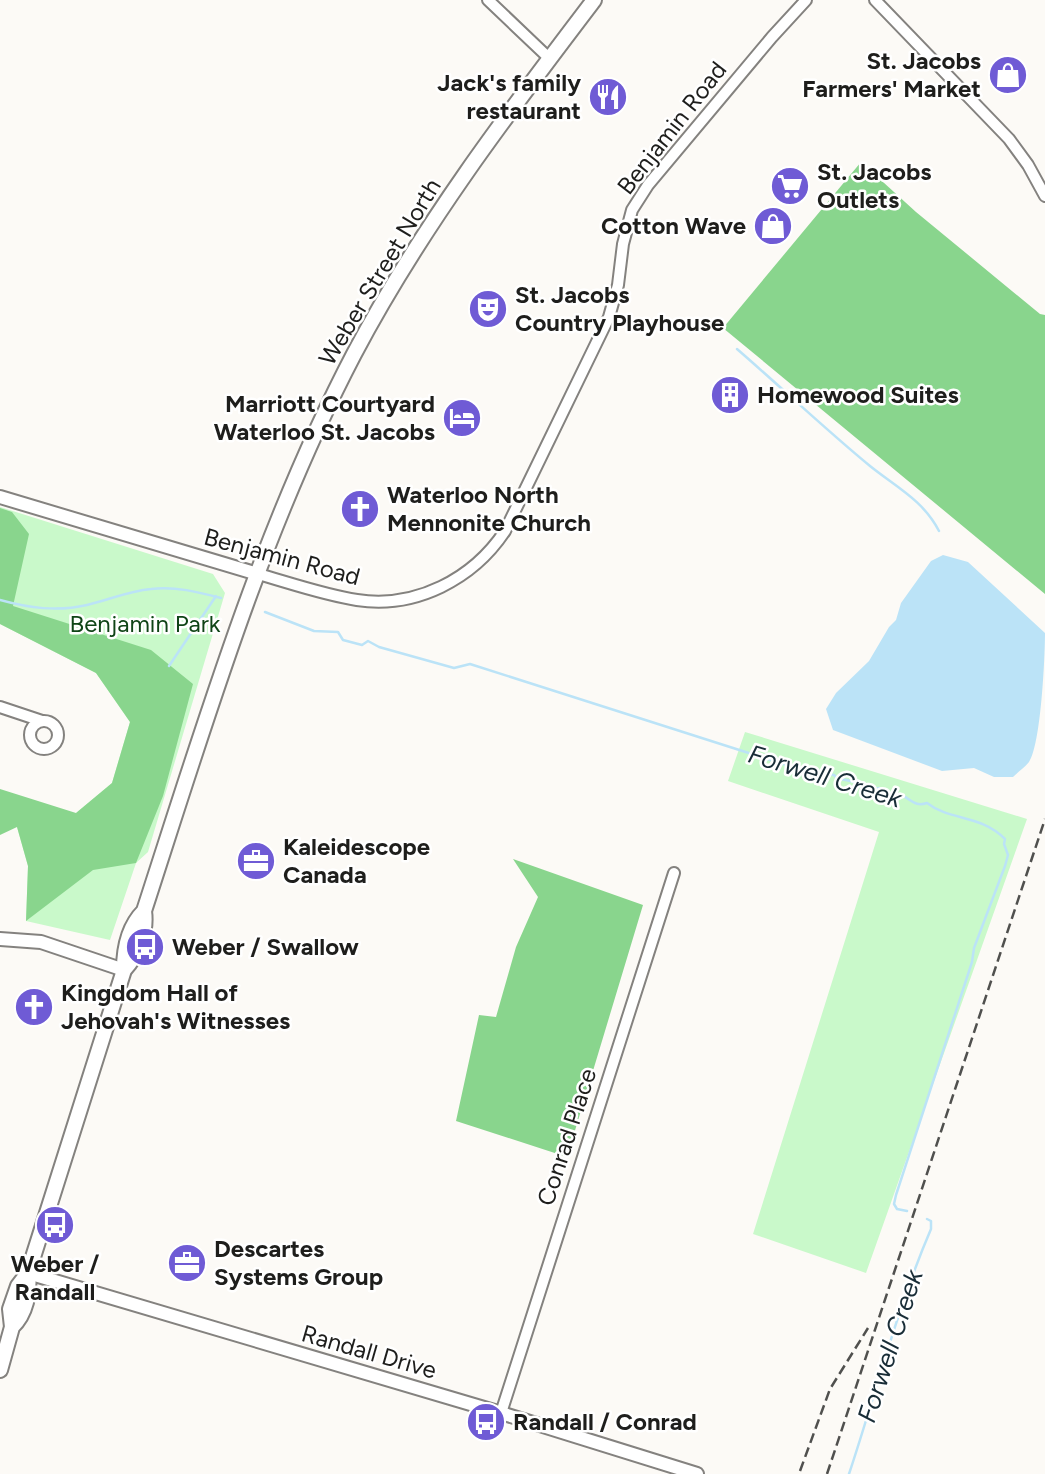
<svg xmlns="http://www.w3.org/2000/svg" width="1045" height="1474" font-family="Figtree,sans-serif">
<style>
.green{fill:#c9f9ca}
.forest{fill:#89d58d}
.water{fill:#bbe3f7}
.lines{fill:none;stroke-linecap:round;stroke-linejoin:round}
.stream{stroke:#bbe3f7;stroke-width:2.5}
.minor-casing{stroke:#84827f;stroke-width:14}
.tertiary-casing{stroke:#84827f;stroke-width:16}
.secondary-casing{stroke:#84827f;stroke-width:18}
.minor{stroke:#fff;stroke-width:10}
.tertiary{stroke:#fff;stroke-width:12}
.secondary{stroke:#fff;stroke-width:14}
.rail{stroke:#50504e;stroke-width:2.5;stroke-dasharray:10 5;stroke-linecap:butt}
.labels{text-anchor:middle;stroke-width:5;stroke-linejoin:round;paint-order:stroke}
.poi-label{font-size:24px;font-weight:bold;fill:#1e1e1c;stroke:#fff;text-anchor:start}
.street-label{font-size:24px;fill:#1e1e1c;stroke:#fff}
.park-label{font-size:24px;fill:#0f4416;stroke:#fff}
.water-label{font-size:26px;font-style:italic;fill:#192d37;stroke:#fff}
</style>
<rect width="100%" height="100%" fill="#fcfaf6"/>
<path class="green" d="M0 507 213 574 225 593 148 852 136 863 110 940 26 921 28 866 17 827 76 813 112 783 130 722 96 673 0 624Z
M745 732 1027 819 866 1273 753 1234 879 832 728 781Z"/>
<path class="forest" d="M861 162 916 212 1040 314 1045 315V594L723 328Z
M0 508 12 512 29 534 13 606 151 650 193 684 163 796 136 863 93 870 26 921 28 866 17 827 0 835V789L76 813 112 783 130 722 96 673 0 624Z
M513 859 643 905 567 1157 456 1121 479 1015 496 1017 516 947 538 897Z"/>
<path class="water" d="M943 555 968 562 1045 633C1045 657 1041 745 1029 762 1024 768 1018 772 1013 777H994L974 768 942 771 833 730 826 709 836 693 869 661 889 627 896 620 901 603 931 561Z"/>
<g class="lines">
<path class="stream" d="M737 349C782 388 825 429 870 466 896 487 923 500 939 531
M0 600C29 608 57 612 87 605 109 600 128 591 151 589 175 586 198 592 221 598
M265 612 314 631 338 632 343 640 362 645 368 641 379 647 454 668 470 664 802 770 834 775 838 779C849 780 861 782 869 790L879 788C888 795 894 792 903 796 912 800 915 807 927 803 950 821 980 814 1005 839L1004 844 1008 855 1005 866 974 948 972 962 896 1195 894 1204 897 1209 907 1211
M169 666 216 596
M849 1474C876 1393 897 1308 931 1229V1221L927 1219"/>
<g class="minor-casing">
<path id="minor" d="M488 0 550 59
M875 0 1009 139 1028 165 1045 196
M258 574C290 583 324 595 357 600 416 609 473 579 505 531L609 317 618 285 623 244 632 210 648 185 772 37 806 0
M0 707 42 721
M30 735a14 14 0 1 1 28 0a14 14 0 1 1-28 0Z
M501 1413 674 873"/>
</g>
<g class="tertiary-casing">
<path id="tertiary" d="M0 497 258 574
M0 939 41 942 124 970
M28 1273 501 1413 697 1474"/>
</g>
<g class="secondary-casing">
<path id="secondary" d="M124 970C138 955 147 932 144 911 205 723 262 530 354 354 421 227 508 113 594 0
M12 1327C26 1314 30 1292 28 1273L124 970C124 949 128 927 144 911
M0 1370 12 1327 10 1309 18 1286 28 1273"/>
</g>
<use href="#minor" class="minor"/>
<use href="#tertiary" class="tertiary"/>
<use href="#secondary" class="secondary"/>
<path class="rail" d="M800 1471 830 1389 868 1328
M827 1474 1045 819"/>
</g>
<defs>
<g id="shop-disc" transform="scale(2.0125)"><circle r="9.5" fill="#6f5bd5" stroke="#fff"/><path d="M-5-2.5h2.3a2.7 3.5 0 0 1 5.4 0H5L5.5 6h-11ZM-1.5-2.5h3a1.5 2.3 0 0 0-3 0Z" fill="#fff"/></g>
<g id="restaurant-disc" transform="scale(2.0125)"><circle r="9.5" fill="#6f5bd5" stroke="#fff"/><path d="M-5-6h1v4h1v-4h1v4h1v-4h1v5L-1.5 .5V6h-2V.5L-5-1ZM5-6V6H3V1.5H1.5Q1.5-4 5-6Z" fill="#fff"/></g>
<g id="supermarket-disc" transform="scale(2.0125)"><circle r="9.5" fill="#6f5bd5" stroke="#fff"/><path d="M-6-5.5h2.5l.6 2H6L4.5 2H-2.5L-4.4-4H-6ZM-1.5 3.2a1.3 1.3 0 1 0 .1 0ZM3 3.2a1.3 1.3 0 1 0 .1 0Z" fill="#fff"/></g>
<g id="theatre-disc" transform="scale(2.0125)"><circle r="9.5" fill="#6f5bd5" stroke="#fff"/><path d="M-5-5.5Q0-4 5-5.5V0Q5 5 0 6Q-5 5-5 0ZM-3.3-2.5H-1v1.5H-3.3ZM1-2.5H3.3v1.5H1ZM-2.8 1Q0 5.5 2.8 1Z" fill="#fff"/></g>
<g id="building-disc" transform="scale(2.0125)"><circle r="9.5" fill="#6f5bd5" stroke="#fff"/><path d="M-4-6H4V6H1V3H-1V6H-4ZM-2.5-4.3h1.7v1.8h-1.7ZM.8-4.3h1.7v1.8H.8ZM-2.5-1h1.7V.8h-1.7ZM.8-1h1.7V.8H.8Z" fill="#fff"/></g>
<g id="hotel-disc" transform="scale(2.0125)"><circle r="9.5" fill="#6f5bd5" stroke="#fff"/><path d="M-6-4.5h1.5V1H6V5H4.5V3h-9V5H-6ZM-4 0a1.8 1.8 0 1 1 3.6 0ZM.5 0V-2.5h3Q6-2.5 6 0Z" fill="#fff"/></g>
<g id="church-disc" transform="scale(2.0125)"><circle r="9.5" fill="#6f5bd5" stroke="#fff"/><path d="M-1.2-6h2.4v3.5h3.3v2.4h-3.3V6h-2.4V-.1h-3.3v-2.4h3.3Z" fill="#fff"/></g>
<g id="office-disc" transform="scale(2.0125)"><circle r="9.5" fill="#6f5bd5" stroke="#fff"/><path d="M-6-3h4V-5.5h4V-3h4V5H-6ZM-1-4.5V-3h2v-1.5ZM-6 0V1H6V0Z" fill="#fff"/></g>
<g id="bus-disc" transform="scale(2.0125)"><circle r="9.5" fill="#6f5bd5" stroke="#fff"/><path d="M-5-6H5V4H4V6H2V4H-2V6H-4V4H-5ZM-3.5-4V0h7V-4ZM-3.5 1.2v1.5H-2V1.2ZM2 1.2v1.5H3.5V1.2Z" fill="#fff"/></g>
</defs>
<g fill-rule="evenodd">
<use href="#shop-disc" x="1008" y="75"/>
<use href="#restaurant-disc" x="608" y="97"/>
<use href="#supermarket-disc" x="790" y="186"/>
<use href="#shop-disc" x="773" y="226"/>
<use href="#theatre-disc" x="488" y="309"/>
<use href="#building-disc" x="730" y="395"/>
<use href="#hotel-disc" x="462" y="418"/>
<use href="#church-disc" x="360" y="509"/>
<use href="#office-disc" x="256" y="861"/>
<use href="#bus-disc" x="145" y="947"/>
<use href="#church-disc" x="34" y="1007"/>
<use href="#bus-disc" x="55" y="1225"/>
<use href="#office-disc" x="187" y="1263"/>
<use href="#bus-disc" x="486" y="1422"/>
</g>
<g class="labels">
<g class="poi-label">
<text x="981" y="69" text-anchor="end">St. Jacobs<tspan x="981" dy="28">Farmers' Market</tspan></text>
<text x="581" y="91" text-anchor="end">Jack's family<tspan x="581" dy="28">restaurant</tspan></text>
<text x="817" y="180">St. Jacobs<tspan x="817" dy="28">Outlets</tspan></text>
<text x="746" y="234" text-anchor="end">Cotton Wave</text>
<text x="515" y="303">St. Jacobs<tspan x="515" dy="28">Country Playhouse</tspan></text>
<text x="757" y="403">Homewood Suites</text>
<text x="435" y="412" text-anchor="end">Marriott Courtyard<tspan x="435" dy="28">Waterloo St. Jacobs</tspan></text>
<text x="387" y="503">Waterloo North<tspan x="387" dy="28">Mennonite Church</tspan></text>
<text x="283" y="855">Kaleidescope<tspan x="283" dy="28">Canada</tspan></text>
<text x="172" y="955">Weber / Swallow</text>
<text x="61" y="1001">Kingdom Hall of<tspan x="61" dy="28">Jehovah's Witnesses</tspan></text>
<text x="214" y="1257">Descartes<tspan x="214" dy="28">Systems Group</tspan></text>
<text x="55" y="1272" text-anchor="middle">Weber /<tspan x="55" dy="28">Randall</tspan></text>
<text x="513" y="1430">Randall / Conrad</text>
</g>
<g class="street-label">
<text transform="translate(672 128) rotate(-52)" y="8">Benjamin Road</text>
<text transform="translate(380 272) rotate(-59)" y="8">Weber Street North</text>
<text transform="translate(282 557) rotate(15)" y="8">Benjamin Road</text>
<text transform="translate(567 1137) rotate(-72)" y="8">Conrad Place</text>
<text transform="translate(369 1352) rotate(16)" y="8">Randall Drive</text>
</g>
<g class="park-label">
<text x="145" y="632">Benjamin Park</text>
</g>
<g class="water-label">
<text transform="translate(825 776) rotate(17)" y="9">Forwell Creek</text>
<text transform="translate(890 1346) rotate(-72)" y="9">Forwell Creek</text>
</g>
</g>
</svg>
